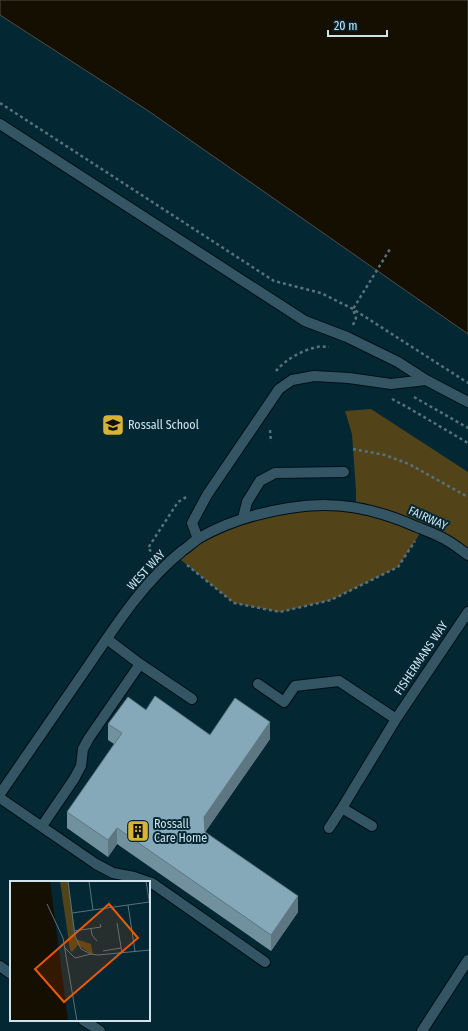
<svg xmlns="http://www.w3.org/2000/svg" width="468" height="1031" font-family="'Fira Sans Condensed',sans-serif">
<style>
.green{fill:#524418}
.water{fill:#150f01;stroke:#4d4e47}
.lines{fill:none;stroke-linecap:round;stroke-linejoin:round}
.minor-casing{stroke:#000f18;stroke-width:12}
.path{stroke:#56727e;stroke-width:2.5;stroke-dasharray:3 3;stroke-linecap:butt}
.minor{stroke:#345563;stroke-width:10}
.wall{fill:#72919f}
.shaded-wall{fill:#5d7682}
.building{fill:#85a9b9;stroke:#5d7682}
.labels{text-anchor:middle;stroke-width:4;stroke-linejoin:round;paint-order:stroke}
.poi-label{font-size:12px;fill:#d0e2eb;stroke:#042734;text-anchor:start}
.street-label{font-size:12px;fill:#d0e2eb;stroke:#042734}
.inset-road{fill:none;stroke:#56727d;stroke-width:1}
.view{fill:#e8590c;fill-opacity:0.15;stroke:#e8590c;stroke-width:2}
.inset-edge{fill:none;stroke:#d0e2eb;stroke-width:2}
</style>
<rect width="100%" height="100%" fill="#042734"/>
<path class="green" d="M371 409 468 472V555L423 529 398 567 331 600 280 612 234 603 176 556 198 539 271 511 356 507V491L352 434 345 411Z"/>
<path class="water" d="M0 0H468V334L147 110 0 15Z"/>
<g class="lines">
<g class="minor-casing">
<path id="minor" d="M0 124 305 321 347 337 398 362 426 380 468 402
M243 518 247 502 260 481 275 473 344 472
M198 539 192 523 207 495 279 389 292 380 314 376 349 378 391 384 426 380
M107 639 140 664 192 699
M258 684 284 702 295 686 339 681 396 719
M0 794C28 753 56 713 84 672 113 630 141 584 182 551 188 547 193 542 199 538 227 522 257 513 289 508 335 500 374 508 417 527 427 531 438 535 448 541 455 545 461 550 468 555
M0 798 96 864 113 873 134 877 148 882
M42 826 74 779 81 766 83 749 89 738 140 664
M372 826 342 808 396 719 468 612
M329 828 342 808
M149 882 152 883 265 962
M0 966 11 974
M83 1020 100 1031
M422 1031 468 960"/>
</g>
<path class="path" d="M0 103 274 281 321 293 353 309 468 383
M353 325 356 318 353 309 390 249
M276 371C285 360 302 350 317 347 321 346 325 347 329 347
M414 397 468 428
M392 399 407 407 468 443
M270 430 271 442
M353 449 385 455 409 464 468 497
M155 556 148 548 178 502 188 496
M187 565 234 603 280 612 331 600 398 567 415 541"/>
<use href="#minor" class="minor"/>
</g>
<path class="wall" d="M146 710 210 735 270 739 205 832 298 912 271 951 117 844 108 857 67 828V812L114 744 108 740V724Z"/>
<path class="shaded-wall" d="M270 722V739L204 834V817Z
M117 828V844L108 857V840Z
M298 896V912L271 951V935Z"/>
<path class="building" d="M155 696 210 735 235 698 270 722 204 817 205 832 298 896 271 935 117 828 108 840 67 812 122 733 108 724 128 697 146 710Z"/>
<defs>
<g id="school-square" transform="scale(1.15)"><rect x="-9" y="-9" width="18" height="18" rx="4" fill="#d9b434" stroke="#042734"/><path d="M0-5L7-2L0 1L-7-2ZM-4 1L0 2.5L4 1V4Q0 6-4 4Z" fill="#111"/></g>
<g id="building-square" transform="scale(1.15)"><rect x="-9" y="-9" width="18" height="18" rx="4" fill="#d9b434" stroke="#042734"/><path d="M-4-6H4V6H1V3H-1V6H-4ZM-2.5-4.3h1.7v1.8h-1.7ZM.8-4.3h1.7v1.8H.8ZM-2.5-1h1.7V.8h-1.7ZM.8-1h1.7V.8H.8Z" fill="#111"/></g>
</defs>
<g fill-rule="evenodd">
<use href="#school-square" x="113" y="425"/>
<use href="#building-square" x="138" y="831"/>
</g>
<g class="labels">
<g class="poi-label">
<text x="128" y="429">Rossall School</text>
<text x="154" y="828">Rossall<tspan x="154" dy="14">Care Home</tspan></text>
</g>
<g class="street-label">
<text transform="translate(428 518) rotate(24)" y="4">FAIRWAY</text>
<text transform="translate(146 570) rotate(-47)" y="4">WEST WAY</text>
<text transform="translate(421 658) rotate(-56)" y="4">FISHERMANS WAY</text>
</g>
</g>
<g transform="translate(10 881)">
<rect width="140" height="140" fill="#042734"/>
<path d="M50 0H58L66 58 81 63 83 74 68 64 62 71 60 69Z" fill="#524418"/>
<path d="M0 0H40L58 140H0Z" fill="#150f01"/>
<path class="inset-road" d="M58 0 65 55 71 68 81 73 88 74 140 69M79 0 83 29M107 0H132M136 0 140 25M37 23 53 57 67 140M118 24 125 70M62 32 139 21M107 42 112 72M81 48 82 54 87 60M64 50 91 46 90 43M55 67 65 77 81 73M93 70 111 67"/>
<path class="view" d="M99 23 128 57 54 121 25 88Z"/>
<rect width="140" height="140" class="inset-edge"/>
</g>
<path d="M328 30v6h59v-6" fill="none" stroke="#d0e2eb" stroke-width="2"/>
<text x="334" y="30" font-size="12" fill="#d0e2eb" stroke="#042734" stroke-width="3" paint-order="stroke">20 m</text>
</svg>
